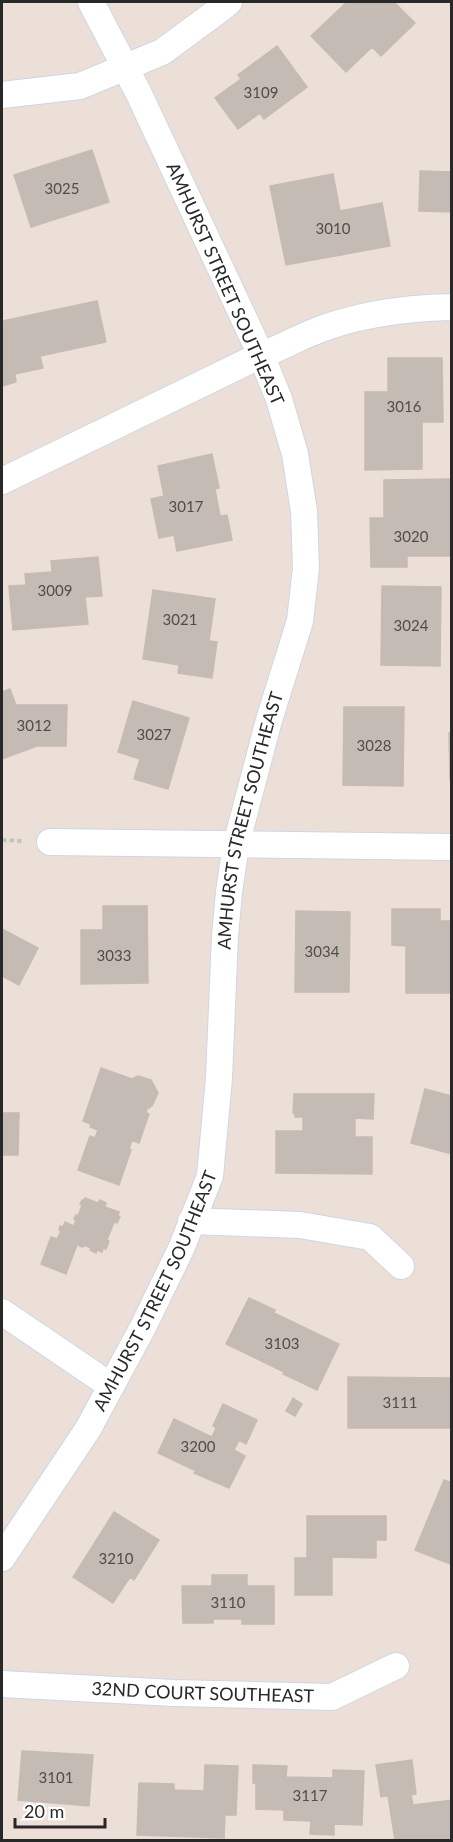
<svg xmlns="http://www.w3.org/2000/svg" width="453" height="1842" font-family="Lato,sans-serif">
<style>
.building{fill:#c3bbb4;stroke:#c7bbb2;stroke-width:1.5}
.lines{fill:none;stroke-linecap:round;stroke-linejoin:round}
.minor-casing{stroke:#ced6e3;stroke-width:28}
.path{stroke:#c3c3c3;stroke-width:4;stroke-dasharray:4.5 3;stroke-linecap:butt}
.minor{stroke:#fff;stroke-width:26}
.labels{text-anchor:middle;stroke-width:4.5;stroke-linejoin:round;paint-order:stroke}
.number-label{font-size:15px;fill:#4f4d4b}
.street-label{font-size:18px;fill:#282828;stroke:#fff}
</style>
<rect width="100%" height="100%" fill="#ecdfd8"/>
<path class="building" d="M347 2H394L415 23 381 56 372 47 346 72 311 36Z
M277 46 307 87 264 119 260 113 238 129 215 98 241 79 238 75Z
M92 150 109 202 31 227 14 175Z
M420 171 452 172V212L419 211Z
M333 174 340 211 382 203 390 246 286 265 270 186Z
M97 301 106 342 40 356 43 368 15 374 16 382 2 386V321Z
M388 358H442L443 422H422V469L365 470V392H388Z
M212 454 219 488 215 489 220 516 227 515 232 540 177 551 174 535 159 538 151 499 164 496 158 466Z
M452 479V556H407V567H371L370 518H384V480Z
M98 557 102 596 85 597 88 624 13 630 9 586 26 585 25 574 52 572 51 561Z
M382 586 441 587 440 666 381 665Z
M153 590 215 599 209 641 217 642 212 678 178 673 179 665 143 659Z
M10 689 16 705H67L66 746H37L2 759V692Z
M133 701 189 718 168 789 134 779 140 759 118 752Z
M344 707H404L403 786 343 785Z
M449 733H452V780H450Z
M103 906H147L148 983 81 984V930H103Z
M392 909H440V921H452V993H406V946L392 945Z
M296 911 350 912 349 992H295Z
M2 929 38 948 19 985 2 976Z
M101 1068 132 1079 138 1076 151 1080 158 1093 152 1106 147 1109 146 1112 149 1114 139 1143 132 1140 129 1149 131 1150 119 1185 78 1170 90 1136 95 1138 98 1130 90 1127 91 1124 83 1121Z
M425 1089 452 1096V1154L411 1143Z
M294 1094H374L373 1119 355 1118V1137H372V1174L276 1173V1131H303V1117H295V1113H293Z
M2 1113H19L18 1155H2Z
M85 1198 98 1203 100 1200 106 1203 105 1207 119 1212 118 1216 120 1217 117 1223 114 1222 107 1240 109 1241 106 1249 103 1248 102 1252 97 1250 96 1253 90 1250 91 1248 84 1245 83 1247 77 1245 66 1274 41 1264 51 1237 57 1239 61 1231 59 1230 60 1226 63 1227 65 1222 74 1226 76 1220 74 1219 76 1215 78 1216 82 1205 80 1204 82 1200H84Z
M249 1298 275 1310 274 1313 339 1344 317 1390 283 1374 284 1372 226 1344Z
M348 1377 452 1378V1428H348Z
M293 1398 302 1404 295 1416 286 1411Z
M223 1404 257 1420 246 1444 239 1440 234 1450 245 1456 229 1488 194 1473 196 1471 158 1453 174 1419 212 1437 216 1428 213 1426Z
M444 1480 452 1483 450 1564 415 1550Z
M114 1512 159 1540 134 1580 130 1577 113 1603 73 1577Z
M307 1516H386V1540H376V1558L332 1557V1595H295V1558H307Z
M212 1575H247V1586H274V1624H242V1619H213V1623H183L182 1586H212Z
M22 1751 93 1755 89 1806 18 1800Z
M412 1760 416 1794 411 1795 413 1805 452 1800V1840H395L388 1796 381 1797 376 1765Z
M205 1765 238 1766 236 1815H225L224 1838 137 1835 139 1783 174 1784V1790L204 1791Z
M253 1765 287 1766 286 1777 333 1778V1770L364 1771 362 1825 334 1824V1835L310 1834 311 1821 284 1820V1810L256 1809V1783H253Z"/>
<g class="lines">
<g class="minor-casing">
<g id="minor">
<path d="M2 95 80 86 162 52 215 13 229 2"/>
<path d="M2 481 261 355C278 349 294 340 311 333 356 314 404 308 452 307"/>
<path d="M50 842 452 847"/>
<path d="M191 1221 300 1225 370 1237 401 1266"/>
<path d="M2 1312 111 1386"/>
<path id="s1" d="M2 1558 88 1429 143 1327 181 1249 210 1176 219 1078 225 936 229 892 236 845 269 720 300 621 306 568 304 511 295 454 279 399 261 355 139 94 91 2"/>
<path id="s2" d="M2 1684 174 1693 332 1697 396 1666"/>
</g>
</g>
<path class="path" d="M2 840 22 841"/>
<use href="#minor" class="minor"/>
</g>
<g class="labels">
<g class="number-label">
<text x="261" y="98">3109</text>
<text x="62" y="194">3025</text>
<text x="333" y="234">3010</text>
<text x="404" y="412">3016</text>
<text x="186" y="512">3017</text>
<text x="411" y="542">3020</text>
<text x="55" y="596">3009</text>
<text x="180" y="625">3021</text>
<text x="411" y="631">3024</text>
<text x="34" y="731">3012</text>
<text x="154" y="740">3027</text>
<text x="374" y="751">3028</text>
<text x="322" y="957">3034</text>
<text x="114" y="961">3033</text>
<text x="282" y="1349">3103</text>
<text x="400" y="1408">3111</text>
<text x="198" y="1452">3200</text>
<text x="116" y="1564">3210</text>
<text x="228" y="1608">3110</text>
<text x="56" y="1783">3101</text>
<text x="310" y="1801">3117</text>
</g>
<g class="street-label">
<text transform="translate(225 284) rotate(66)" y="6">AMHURST STREET SOUTHEAST</text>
<text dy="6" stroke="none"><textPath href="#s1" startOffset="795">AMHURST STREET SOUTHEAST</textPath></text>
<text dy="6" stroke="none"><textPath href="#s1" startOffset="309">AMHURST STREET SOUTHEAST</textPath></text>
<text dy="6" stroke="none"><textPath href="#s2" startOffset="201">32ND COURT SOUTHEAST</textPath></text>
</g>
</g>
<rect width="453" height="1842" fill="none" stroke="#282828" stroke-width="6"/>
<path d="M15 1818v9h90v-9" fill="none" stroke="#282828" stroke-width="3"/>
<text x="24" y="1818" font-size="18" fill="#282828" stroke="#ffffff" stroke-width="4.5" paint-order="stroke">20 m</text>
</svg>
